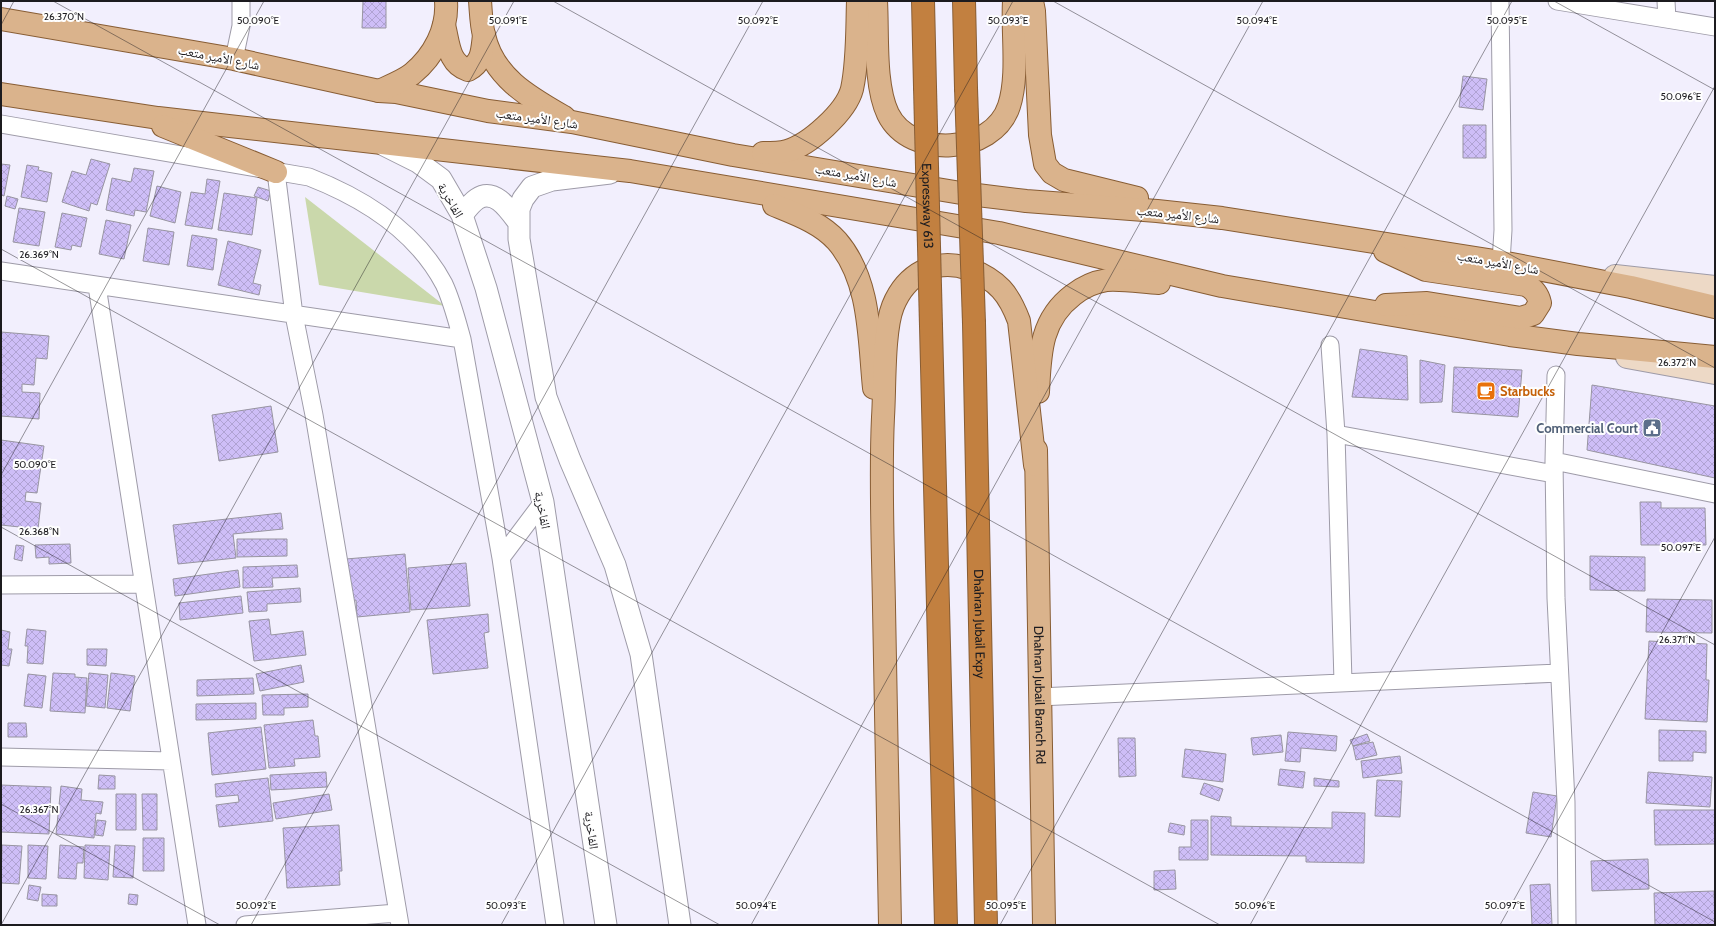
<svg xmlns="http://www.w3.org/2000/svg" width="1716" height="926" font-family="Cabin,'Noto Naskh Arabic',sans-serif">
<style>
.green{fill:#cad8ab}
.building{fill:url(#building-cross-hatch);stroke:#9895a1}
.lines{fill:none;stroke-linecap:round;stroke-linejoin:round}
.minor-casing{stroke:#9e9ba8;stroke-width:19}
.tertiary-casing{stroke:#9e9ba8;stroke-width:23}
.secondary-casing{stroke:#9e9ba8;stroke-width:24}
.primary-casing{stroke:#885d34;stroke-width:24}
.motorway-casing{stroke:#885d34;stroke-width:24}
.minor{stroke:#fff;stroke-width:17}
.tertiary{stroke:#fff;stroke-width:21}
.secondary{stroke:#edd9c6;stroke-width:22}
.primary{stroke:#dab38c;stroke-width:22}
.motorway{stroke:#c28040;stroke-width:22}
.motorway-bridge-casing{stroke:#885d34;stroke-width:24;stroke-linecap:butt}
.motorway-bridge{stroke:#c28040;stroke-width:22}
.ticks{fill:none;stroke:#1c1b1f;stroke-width:1;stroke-opacity:0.45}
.labels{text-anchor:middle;stroke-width:4;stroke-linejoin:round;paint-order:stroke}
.street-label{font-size:13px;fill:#1c1b1f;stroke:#fefefe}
.food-label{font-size:13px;font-weight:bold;fill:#c56008;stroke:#fefefe;text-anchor:start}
.service-label{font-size:13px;font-weight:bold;fill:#4e5e75;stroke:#fefefe;text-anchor:end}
.ticks-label{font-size:10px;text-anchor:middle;fill:#1c1b1f;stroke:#fefefe;stroke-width:4;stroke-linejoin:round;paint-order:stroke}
</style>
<defs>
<pattern id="building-cross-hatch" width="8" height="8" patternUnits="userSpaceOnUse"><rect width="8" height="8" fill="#cebef7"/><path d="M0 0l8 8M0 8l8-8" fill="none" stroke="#b0a3d3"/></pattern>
</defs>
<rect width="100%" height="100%" fill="#f2effd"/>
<path class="green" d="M305 197 445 306 319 285Z"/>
<path class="building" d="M363 1H386V28H362Z
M1463 76 1487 79 1483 110 1459 107Z
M1463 125H1486V158H1463Z
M91 159 110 164 97 205 91 203 89 211 62 202 72 171 86 175Z
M1 164 10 165 4 196 1 195Z
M27 165 39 167 38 170 52 173 47 202 21 197Z
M134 168 154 171 146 212 135 210 134 216 106 210 112 178 131 182Z
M207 179 220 181 212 229 185 225 191 192 205 194Z
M157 186 181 192 175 223 150 216Z
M258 187 271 191 268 201 254 196Z
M224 193 257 198 252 235 218 230Z
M7 196 18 199 15 209 5 206Z
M19 208 45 212 39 246 13 242Z
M62 213 87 218 81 247 72 245 71 250 55 247Z
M106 220 131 225 124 259 99 254Z
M148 228 174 232 169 265 143 261Z
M192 235 217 239 213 270 187 266Z
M228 241 261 250 253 283 261 285 259 295 218 285Z
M1 332 49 336 47 359 36 358 34 385 22 384V392L40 393 39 419 1 416Z
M1360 349 1407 356 1408 400 1352 397Z
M1420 360 1445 365 1442 402 1420 403Z
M1454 367 1522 370 1518 417 1452 412Z
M1592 385 1715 406V478L1587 450Z
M271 406 278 452 219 461 212 415Z
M1 440 44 446 37 493 26 492 25 501 41 503 38 529 1 525Z
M1640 502H1661V508H1705L1706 545H1641Z
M281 513 283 529 233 534 236 558 178 564 173 525Z
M237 539H287V556L237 557Z
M70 544 71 563 49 564V557L36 558 35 545Z
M16 545 24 546 22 561 14 559Z
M405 554 410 612 357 617 356 600 350 601 346 559Z
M1590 556 1645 557V591L1590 590Z
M466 563 470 606 411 610 408 568Z
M297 565 298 577 272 578 273 587 243 588V567Z
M238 570 240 587 175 596 173 579Z
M300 588 301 602 267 604V611L249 612 247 592Z
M241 596 243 613 180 620 179 603Z
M1647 599 1712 600V633L1646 632Z
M488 614 489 632 484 633 488 668 433 674 427 620Z
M269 619 271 635 303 631 306 655 254 661 249 621Z
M27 629 46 631 43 664 27 663 28 646H25Z
M1 630 10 632 8 649H12L9 666 1 665Z
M1649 641 1707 644 1706 680H1709L1707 722 1645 719Z
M87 649H107L106 666 87 665Z
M301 665 304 682 260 691 256 674Z
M53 673 75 674V677L87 678 85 713 50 711Z
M89 673 108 675 105 708 86 706Z
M111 673 135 676 130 711 107 708Z
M28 674 46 676 42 708 24 706Z
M253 678 254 694 197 696V680Z
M308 694V707L284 708V715H263L262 695Z
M256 703V719L196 720V704Z
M313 720 315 736H318L320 757 294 759 295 766 269 768 264 725Z
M8 723H26L27 737H8Z
M261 727 266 769 212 775 208 733Z
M1659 730 1706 731V753L1693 752V761H1659Z
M1288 732 1337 736 1336 751 1301 748 1300 762 1285 761Z
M1367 734 1370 741 1353 746 1350 740Z
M1281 735 1283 752 1253 755 1251 738Z
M1118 738H1135L1136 776 1119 777Z
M1373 742 1377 755 1356 760 1353 746Z
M1185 749 1226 754 1223 782 1182 777Z
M1400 756 1402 773 1363 778 1361 761Z
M1280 769 1305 772 1303 788 1278 785Z
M326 772 327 787 271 790 270 775Z
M1648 772 1712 777 1710 807 1646 803Z
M99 775 115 776V789H98Z
M268 778 273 821 219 827 216 805 239 802 238 795 216 797 215 784Z
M1314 778 1339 781V787L1314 786Z
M1377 780 1402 781 1400 817 1375 816Z
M1204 783 1223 789 1219 801 1200 794Z
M1 785 51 787 49 834 1 832Z
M61 786 82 789 81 800 103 802 101 814 96 813 94 838 56 834Z
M1533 792 1557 796 1551 837 1526 833Z
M116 794H136V830H116Z
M142 794H157V830H143Z
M329 794 332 810 276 819 273 803Z
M1654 810H1715V844L1655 845Z
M1332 812 1365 813 1364 863 1306 862V856L1211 855V816L1231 817V826L1332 828Z
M97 820 106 821 103 836 95 835Z
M1191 820H1208V860H1179V847H1191Z
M1170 823 1185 826 1184 835 1168 832Z
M339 825 342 871H339L340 885 287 888 283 828Z
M143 838H164V871H143Z
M2 845 22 846 19 884 1 883Z
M28 845 48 846 46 879 28 878Z
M60 845 84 847 83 863H77L76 879 58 878Z
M85 845 110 846 108 880 84 878Z
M115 845 135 846 133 878 113 877Z
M1648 859 1649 889 1592 891 1591 861Z
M1175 870 1176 889 1154 890V871Z
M1550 884 1552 925H1532L1530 885Z
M29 885 41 887 38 901 27 899Z
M1714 891 1715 925H1655L1654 893Z
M42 894 57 895V906H42Z
M129 894 138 895 137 905 128 904Z"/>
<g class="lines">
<g class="minor-casing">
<path id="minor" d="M1500 1 1503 230 1501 262
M1557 1 1715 27
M1666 1 1667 19
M234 59 241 26V1
M1 124 309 177C363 198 416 231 444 284 452 301 457 321 462 339L501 558
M276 172 294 315 314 415 400 925
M1 271 462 339
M97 286 197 925
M1330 345 1336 434 1343 682
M1556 375 1554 461 1556 598 1566 802 1567 925
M1336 434 1554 474
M1554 461 1715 494
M543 502 501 558 555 925
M1 585 142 584
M1039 697 1559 673
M1 757 171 761
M245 925 397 913"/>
</g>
<g class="tertiary-casing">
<path id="tertiary" d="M384 145 418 162 441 179 462 215 486 288 543 502 606 925
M610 173 552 180 532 187 523 199 519 209V239L546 397 570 460 615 565 641 654 680 925
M462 215C466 210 471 203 477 199 495 187 510 211 519 223"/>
</g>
<g class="secondary-casing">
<path id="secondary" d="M1615 276 1715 287
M1627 357 1715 373"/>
</g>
<g class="primary-casing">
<g id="primary">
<path d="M480 1C481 12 481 24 484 35 493 77 529 97 564 117"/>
<path d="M876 1C878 34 874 85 888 114 910 159 993 155 1009 106 1019 75 1012 34 1014 1"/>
<path d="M1032 1 1034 11 1040 135 1045 164 1052 173 1064 180 1137 198"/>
<path d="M1 19 234 59 379 91 396 92 488 111 572 122 733 155 961 193 1026 201 1157 211 1222 218 1501 262 1631 287 1715 307"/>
<path d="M444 25C449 44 448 63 468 70 483 62 482 50 484 35"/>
<path d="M379 91C390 86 403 81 412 74 434 56 448 29 446 1"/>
<path d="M1 94 158 118 630 171 999 233 1222 286 1510 335 1578 344 1715 357"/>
<path d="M163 126 276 172"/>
<path d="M763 153C771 153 780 153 787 151 809 145 846 112 852 89 858 61 857 30 858 1"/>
<path d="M774 205C796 214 821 223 837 241 871 280 869 340 874 388"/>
<path d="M1385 251 1426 270 1526 285C1534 289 1538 294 1540 303L1533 314 1521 318 1427 303 1386 305"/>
<path d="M1038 392C1040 354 1040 320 1073 295 1083 287 1094 282 1107 280 1124 279 1142 282 1159 283"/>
<path id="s1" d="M1036 450 1044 925"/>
<path d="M890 925C887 819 885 713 884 607 883 544 880 480 883 417 885 388 883 331 893 306 906 274 936 257 969 269 998 280 1009 294 1019 321L1035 465"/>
</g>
</g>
<g class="motorway-casing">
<g id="motorway">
<path d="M923 1 925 87"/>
<path d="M964 1 966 88"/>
<path id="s2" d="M974 323 986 925"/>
<path d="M931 326 946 925"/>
</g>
</g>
<use href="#minor" class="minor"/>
<use href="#tertiary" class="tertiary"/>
<use href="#secondary" class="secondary"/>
<use href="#primary" class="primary"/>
<use href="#motorway" class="motorway"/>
<g class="motorway-bridge-casing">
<g id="motorway-bridge">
<path id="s3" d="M925 87 931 326"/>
<path d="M966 88 974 323"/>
</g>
</g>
<use href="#motorway-bridge" class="motorway-bridge"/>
</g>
<path class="ticks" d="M53 1 1715 922M553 1 1715 645M1053 1 1715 368M1554 1 1715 90M1 25 14 1M1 249 1220 925M1 475 264 1M1 527 720 925M1 804 220 925M1 925 514 1M251 925 763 1M501 925 1013 1M751 925 1263 1M1000 925 1512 1M1250 925 1715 86M1500 925 1715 537"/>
<defs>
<g id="cafe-square" transform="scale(1)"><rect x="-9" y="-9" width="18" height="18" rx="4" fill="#e8710a" stroke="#fefefe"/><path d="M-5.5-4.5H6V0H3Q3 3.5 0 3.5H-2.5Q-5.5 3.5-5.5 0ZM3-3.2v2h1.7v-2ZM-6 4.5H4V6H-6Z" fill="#fff"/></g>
<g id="civic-square" transform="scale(1)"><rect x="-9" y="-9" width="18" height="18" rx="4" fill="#5c6f8a" stroke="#fefefe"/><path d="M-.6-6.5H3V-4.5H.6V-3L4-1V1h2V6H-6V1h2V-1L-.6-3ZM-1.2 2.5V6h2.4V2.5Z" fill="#fff"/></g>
</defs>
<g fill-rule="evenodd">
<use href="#cafe-square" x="1486" y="391"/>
<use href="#civic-square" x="1652" y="428"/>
</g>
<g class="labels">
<g class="street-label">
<text transform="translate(219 57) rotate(11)" y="5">شارع الأمير متعب</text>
<text transform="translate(537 118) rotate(8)" y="5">شارع الأمير متعب</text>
<text transform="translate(856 175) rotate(10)" y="5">شارع الأمير متعب</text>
<text transform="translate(451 200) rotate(60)" y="5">الفاخرية</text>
<text dy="5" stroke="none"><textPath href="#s3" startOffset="119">Expressway 613</textPath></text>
<text transform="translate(1178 214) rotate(6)" y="5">شارع الأمير متعب</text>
<text transform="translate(1498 262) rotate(10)" y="5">شارع الأمير متعب</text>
<text transform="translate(543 510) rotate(79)" y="5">الفاخرية</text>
<text dy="5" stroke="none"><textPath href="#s2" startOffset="301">Dhahran Jubail Expy</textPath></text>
<text dy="5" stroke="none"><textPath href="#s1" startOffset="245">Dhahran Jubail Branch Rd</textPath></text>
<text transform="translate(592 830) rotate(82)" y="5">الفاخرية</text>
</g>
<g class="food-label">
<text x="1500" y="396">Starbucks</text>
</g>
<g class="service-label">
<text x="1638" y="433">Commercial Court</text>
</g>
</g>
<g class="ticks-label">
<text x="64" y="20">26.370°N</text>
<text x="258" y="24">50.090°E</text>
<text x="508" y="24">50.091°E</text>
<text x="758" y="24">50.092°E</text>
<text x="1008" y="24">50.093°E</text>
<text x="1257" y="24">50.094°E</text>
<text x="1507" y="24">50.095°E</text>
<text x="1681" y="100">50.096°E</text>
<text x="39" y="258">26.369°N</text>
<text x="1677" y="366">26.372°N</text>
<text x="35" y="468">50.090°E</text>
<text x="39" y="535">26.368°N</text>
<text x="1681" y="551">50.097°E</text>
<text x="1677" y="643">26.371°N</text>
<text x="39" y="813">26.367°N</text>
<text x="256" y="909">50.092°E</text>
<text x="506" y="909">50.093°E</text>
<text x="756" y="909">50.094°E</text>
<text x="1006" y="909">50.095°E</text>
<text x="1255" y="909">50.096°E</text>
<text x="1505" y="909">50.097°E</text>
</g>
<rect width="1716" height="926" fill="none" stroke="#1c1b1f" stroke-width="4"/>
</svg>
